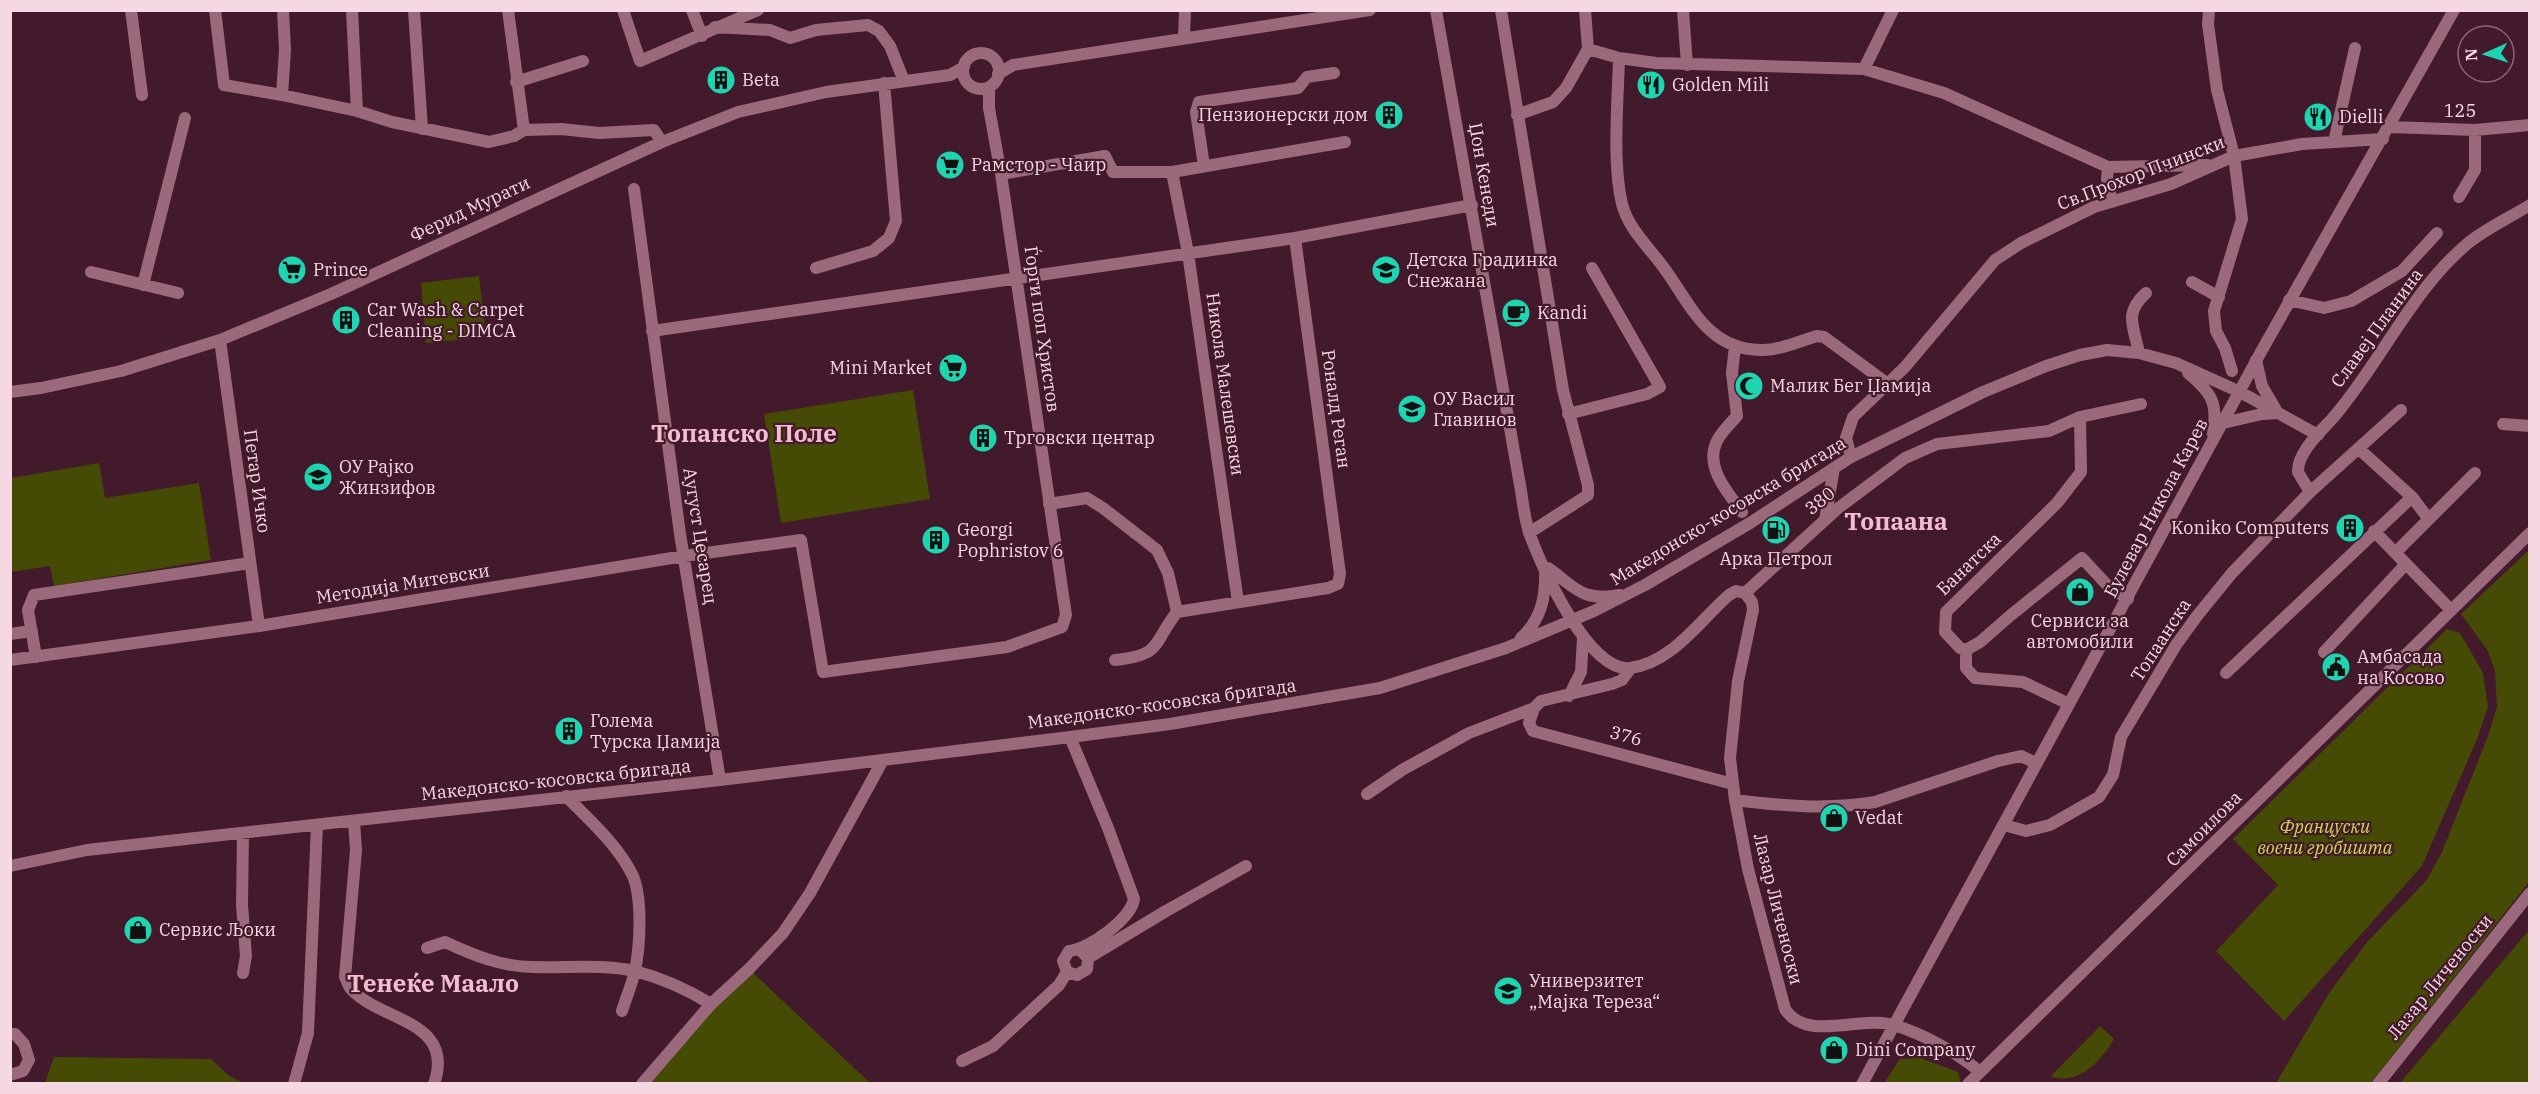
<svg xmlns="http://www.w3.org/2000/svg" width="2540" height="1094" font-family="'IBM Plex Serif',serif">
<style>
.green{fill:#454a05}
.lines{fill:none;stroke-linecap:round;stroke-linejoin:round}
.minor{stroke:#9b697c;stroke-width:12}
.labels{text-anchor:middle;stroke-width:4.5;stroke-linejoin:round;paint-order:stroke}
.poi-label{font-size:18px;fill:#f6d8e3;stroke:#43192c;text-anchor:start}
.street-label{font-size:18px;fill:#f6d8e3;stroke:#43192c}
.park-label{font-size:18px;font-style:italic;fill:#cbd753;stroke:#43192c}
.district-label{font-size:24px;font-weight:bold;fill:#f4bcd1;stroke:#43192c}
</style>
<rect width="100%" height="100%" fill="#43192c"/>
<path class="green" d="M479 276 486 337 426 343 421 283Z
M913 390 930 499 781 523 764 414Z
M99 463 105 498 199 483 211 560 54 586 50 566 11 572V478Z
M2529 550V882L2371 1083H2276L2329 993 2368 941 2426 881 2442 852 2488 736 2497 707 2495 671 2488 651 2461 614Z
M2447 629 2460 633 2483 673 2488 707 2477 739 2422 866 2284 1021 2216 951 2278 885 2233 839Z
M2529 930V1083H2400Z
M749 969 868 1081 869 1083 642 1084Z
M2100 1026 2114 1039C2102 1060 2077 1087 2051 1076Z
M54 1057 211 1059 229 1076 244 1083H45Z
M1920 1058 1958 1072 1961 1083H1884L1900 1059Z"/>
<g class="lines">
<path class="minor" d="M131 10 142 95
M215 10 224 85 282 95 357 111 392 122 489 142 514 136 524 130 561 129 599 133 654 130 662 142
M352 10 357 111
M414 10 422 129
M508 10 524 130
M623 10 640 61 758 10
M692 10 702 36
M1436 10 1520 485C1523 501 1524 519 1530 535 1542 568 1589 673 1630 668 1672 663 1700 620 1729 595L1736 591 1745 593
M1501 10 1563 390 1588 485V495L1529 533
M1683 10 1687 65
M2209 10 2208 24 2217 90 2234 156 2242 219 2214 311 2216 331 2225 348 2232 371
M715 27 770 30 790 38 816 30 868 25 879 31 890 46 904 81
M1184 38 1185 10
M1588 49 1619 58 1656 63 1864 69 1944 93 2108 167 2208 165
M963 71a18 18 0 1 1 36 0a18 18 0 1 1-36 0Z
M1619 58C1618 101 1612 162 1622 204 1629 230 1649 247 1664 268 1691 305 1707 349 1760 350 1778 351 1800 341 1817 336L1824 337 1888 384
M1864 69 1893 10
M998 74 1013 65 1370 10
M516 82 583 61
M282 95 285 50 283 10
M1517 115 1553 102 1566 88 1588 49 1585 10
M2390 127 2475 130 2530 125
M2334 142 2355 48
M1204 166 1196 112 1199 102 1298 88 1307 77 1334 73
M2108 167 2107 179 2112 202
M1172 172 1188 253 1238 602
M1001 174 1105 156 1113 172H1172L1345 142
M634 189 680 534 720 780
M2459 197 2475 170V130
M816 268 873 251 889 238 896 221 884 83
M91 272 178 293
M2192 282 2219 297
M143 285 185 118
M2289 300 2324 308 2351 301 2402 271 2437 233
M652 331 1295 238 1472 205
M220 340 259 626
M1735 346 1732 373 1737 416C1730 424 1720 433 1716 443 1705 468 1729 494 1742 512
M2139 353C2134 326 2123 314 2146 293
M2256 360 2262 386 2276 410
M2188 373C2212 393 2218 403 2213 434
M10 392 41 388 121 371 220 340 331 294 662 142 738 112 826 92 950 75 964 67
M1568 414 1647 394 1660 387 1592 268
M2080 417 2081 472 2057 503 1946 612 1945 632 1960 648 1966 650 1980 642 2011 615 2082 558 2108 586 2128 599
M2223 423 2262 414 2277 413
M2503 424 2530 426
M2359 449 2412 497 2428 518
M1851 457 1846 438 1853 417 1905 367 1995 260 2021 243 2094 207 2171 184 2234 156 2302 144 2383 139
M2310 492 2298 472C2297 453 2320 432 2332 419 2380 364 2411 291 2467 244 2485 229 2509 218 2530 205
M1049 504 1087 498 1103 508 1157 550 1168 573 1177 612C1152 644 1163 655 1115 660
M1825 520 1834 468
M2374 531 2450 609
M2395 553 2475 473
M1548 568C1576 588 1582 602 1620 595
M1745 593 1752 602 1753 610 1738 681 1730 758 1735 800 1748 869 1785 1009C1806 1043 1861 1015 1894 1025 1923 1034 1956 1052 1979 1071
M1745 593 1837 509 1905 458 1937 444 2049 431 2080 417 2141 404
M1177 612 1328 588 1338 584 1340 574 1295 238
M10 634 32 631
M1521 638C1541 620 1546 597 1545 570
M1966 650V668L1975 678 2023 682 2069 704
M2324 652 2405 565
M36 657 28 610 34 595 250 563
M10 660 259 626 684 556 801 540 823 672 1007 647 1062 627 1066 615 1001 174 989 108V88
M2226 673 2412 497
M1569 696 1581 672 1583 638
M1534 708 1529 723 1533 731 1733 784
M1070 737 1108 828 1134 899C1131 919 1089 949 1069 951L1063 961 1067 972 1077 975 1087 969 1088 958 1080 950
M1367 794 1402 770 1469 733 1534 708 1541 701 1612 684 1622 680 1631 668
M566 796C589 820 617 844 632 874 643 897 640 946 635 971 632 984 626 998 622 1011
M1735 800C1783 806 1827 810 1875 802L1998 761 2021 756 2036 763
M354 821 356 850 345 977C347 980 348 986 351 989 381 1022 456 1020 434 1084
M2004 825 2026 831 2050 825 2099 797 2113 775 2121 737 2176 645 2197 616 2232 573 2310 492 2401 410
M10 866 87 850 720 780 1070 737 1170 724 1380 688 1506 648 1594 611 1645 585 1750 523 1851 457 1983 392 2046 366 2080 355 2107 350 2139 353 2176 363 2240 392 2318 435
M427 948 445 942C473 955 502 967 533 967 567 968 601 964 635 971 662 978 688 990 711 1004
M1088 958 1166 911 1246 866
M243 973 246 956 242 905 243 833
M10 1034H15L24 1044 29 1060 23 1071 10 1075
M962 1061 993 1046 1059 985 1067 972
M294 1084 308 1033 317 825
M642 1084 711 1004 749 969 783 933 810 893 883 760
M1862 1084 2262 350 2454 10
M1968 1084 2530 533
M2378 1084 2530 893"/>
</g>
<defs>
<g id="building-disc" transform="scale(1.5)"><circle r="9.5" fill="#1dd5b1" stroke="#43192c"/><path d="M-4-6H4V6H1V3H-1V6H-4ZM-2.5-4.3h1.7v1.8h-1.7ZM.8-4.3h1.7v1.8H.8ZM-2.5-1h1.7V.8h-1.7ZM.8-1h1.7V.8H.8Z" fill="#111"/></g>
<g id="restaurant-disc" transform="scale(1.5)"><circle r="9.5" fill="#1dd5b1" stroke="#43192c"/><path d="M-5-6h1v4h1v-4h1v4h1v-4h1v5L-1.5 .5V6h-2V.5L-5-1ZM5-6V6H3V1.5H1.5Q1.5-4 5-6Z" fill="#111"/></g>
<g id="supermarket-disc" transform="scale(1.5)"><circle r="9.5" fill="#1dd5b1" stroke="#43192c"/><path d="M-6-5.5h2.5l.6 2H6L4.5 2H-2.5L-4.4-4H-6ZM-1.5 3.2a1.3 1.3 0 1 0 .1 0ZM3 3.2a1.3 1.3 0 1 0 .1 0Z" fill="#111"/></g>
<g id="school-disc" transform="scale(1.5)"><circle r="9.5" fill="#1dd5b1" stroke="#43192c"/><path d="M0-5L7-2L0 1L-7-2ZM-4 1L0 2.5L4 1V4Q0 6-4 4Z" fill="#111"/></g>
<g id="cafe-disc" transform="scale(1.5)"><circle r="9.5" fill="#1dd5b1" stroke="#43192c"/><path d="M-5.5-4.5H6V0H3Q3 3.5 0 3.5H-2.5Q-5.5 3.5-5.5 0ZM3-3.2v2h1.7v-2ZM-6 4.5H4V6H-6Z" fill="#111"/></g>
<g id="mosque-disc" transform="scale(1.5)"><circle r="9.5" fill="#1dd5b1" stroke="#43192c"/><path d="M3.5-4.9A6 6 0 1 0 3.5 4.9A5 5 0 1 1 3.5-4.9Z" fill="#111"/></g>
<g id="fuel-disc" transform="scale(1.5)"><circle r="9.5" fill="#1dd5b1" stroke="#43192c"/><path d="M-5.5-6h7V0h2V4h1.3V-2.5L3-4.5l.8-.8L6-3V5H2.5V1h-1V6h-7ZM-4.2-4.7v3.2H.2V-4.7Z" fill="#111"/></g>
<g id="shop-disc" transform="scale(1.5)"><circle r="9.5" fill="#1dd5b1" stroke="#43192c"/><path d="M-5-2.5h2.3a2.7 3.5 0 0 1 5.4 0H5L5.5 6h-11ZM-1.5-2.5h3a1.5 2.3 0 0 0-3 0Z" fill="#111"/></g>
<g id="civic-disc" transform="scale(1.5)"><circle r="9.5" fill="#1dd5b1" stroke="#43192c"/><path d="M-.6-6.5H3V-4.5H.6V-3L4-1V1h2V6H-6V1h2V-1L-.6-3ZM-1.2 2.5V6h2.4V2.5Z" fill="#111"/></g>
<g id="university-disc" transform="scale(1.5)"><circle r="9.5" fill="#1dd5b1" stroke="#43192c"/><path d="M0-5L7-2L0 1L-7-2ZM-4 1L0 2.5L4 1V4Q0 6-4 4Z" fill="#111"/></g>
</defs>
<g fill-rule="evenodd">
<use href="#building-disc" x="721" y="80"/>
<use href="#restaurant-disc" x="1651" y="85"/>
<use href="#building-disc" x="1389" y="115"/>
<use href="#restaurant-disc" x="2318" y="117"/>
<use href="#supermarket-disc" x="950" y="165"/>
<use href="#supermarket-disc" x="292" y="270"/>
<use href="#school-disc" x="1386" y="270"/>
<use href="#cafe-disc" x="1516" y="313"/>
<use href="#building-disc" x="346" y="320"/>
<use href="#supermarket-disc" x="953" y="368"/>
<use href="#mosque-disc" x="1749" y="386"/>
<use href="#school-disc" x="1412" y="409"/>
<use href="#building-disc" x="983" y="438"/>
<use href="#school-disc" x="318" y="477"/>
<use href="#building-disc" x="2350" y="528"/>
<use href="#fuel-disc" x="1776" y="530"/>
<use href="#building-disc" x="936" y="540"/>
<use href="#shop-disc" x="2080" y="592"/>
<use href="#civic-disc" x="2336" y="667"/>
<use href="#building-disc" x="569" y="731"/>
<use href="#shop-disc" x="1834" y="818"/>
<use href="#shop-disc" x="138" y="930"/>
<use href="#university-disc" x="1508" y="991"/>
<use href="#shop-disc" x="1834" y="1050"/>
</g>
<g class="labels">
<g class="poi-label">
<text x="742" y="86">Beta</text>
<text x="1672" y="91">Golden Mili</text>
<text x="1368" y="121" text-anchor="end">Пензионерски дом</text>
<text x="2339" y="123">Dielli</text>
<text x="971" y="171">Рамстор - Чаир</text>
<text x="1407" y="266">Детска Градинка<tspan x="1407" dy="21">Снежана</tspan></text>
<text x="313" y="276">Prince</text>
<text x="367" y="316">Car Wash &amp; Carpet<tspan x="367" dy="21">Cleaning - DIMCA</tspan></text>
<text x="1537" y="319">Kandi</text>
<text x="932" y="374" text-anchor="end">Mini Market</text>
<text x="1770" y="392">Малик Бег Џамија</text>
<text x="1433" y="405">ОУ Васил<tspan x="1433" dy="21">Главинов</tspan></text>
<text x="1004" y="444">Трговски центар</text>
<text x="339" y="473">ОУ Рајко<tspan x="339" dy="21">Жинзифов</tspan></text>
<text x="2329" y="534" text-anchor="end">Koniko Computers</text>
<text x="957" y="536">Georgi<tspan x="957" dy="21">Pophristov 6</tspan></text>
<text x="1776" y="565" text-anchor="middle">Арка Петрол</text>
<text x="2080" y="627" text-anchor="middle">Сервиси за<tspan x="2080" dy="21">автомобили</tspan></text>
<text x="2357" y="663">Амбасада<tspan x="2357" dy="21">на Косово</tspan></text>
<text x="590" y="727">Голема<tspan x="590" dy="21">Турска Џамија</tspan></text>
<text x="1855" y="824">Vedat</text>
<text x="159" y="936">Сервис Љоки</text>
<text x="1529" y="987">Универзитет<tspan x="1529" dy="21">„Мајка Тереза“</tspan></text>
<text x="1855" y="1056">Dini Company</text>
</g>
<g class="street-label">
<text x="2460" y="117">125</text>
<text transform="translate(2141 173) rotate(-21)" y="6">Св.Прохор Пчински</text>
<text transform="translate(1484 175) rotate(80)" y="6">Џон Кенеди</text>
<text transform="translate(470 209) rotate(-25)" y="6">Ферид Мурати</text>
<text transform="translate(2377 328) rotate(-54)" y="6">Славеј Планина</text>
<text transform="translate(1042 329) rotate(82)" y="6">Ѓорги поп Христов</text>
<text transform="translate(1225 384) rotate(82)" y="6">Никола Малешевски</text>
<text transform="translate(1336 409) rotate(82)" y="6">Роналд Реган</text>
<text transform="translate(257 481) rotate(82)" y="6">Петар Ичко</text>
<text transform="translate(1820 501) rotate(-39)" y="6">380</text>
<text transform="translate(2156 508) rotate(-62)" y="6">Булевар Никола Карев</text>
<text transform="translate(1728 511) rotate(-31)" y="6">Македонско-косовска бригада</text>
<text transform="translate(700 536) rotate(81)" y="6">Аугуст Цесарец</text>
<text transform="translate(1969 564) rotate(-44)" y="6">Банатска</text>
<text transform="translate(403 584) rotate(-9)" y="6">Методија Митевски</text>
<text transform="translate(2161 640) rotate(-57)" y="6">Топаанска</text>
<text transform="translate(1162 704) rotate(-8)" y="6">Македонско-косовска бригада</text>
<text transform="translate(1626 736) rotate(15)" y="6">376</text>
<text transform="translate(556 780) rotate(-6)" y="6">Македонско-косовска бригада</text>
<text transform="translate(2204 829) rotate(-45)" y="6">Самоилова</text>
<text transform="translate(1778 909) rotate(76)" y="6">Лазар Личеноски</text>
<text transform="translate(2440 977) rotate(-51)" y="6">Лазар Личеноски</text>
</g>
<g class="park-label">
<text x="2325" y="833">Француски<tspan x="2325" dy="21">воени гробишта</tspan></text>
</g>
<g class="district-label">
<text x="744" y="442">Топанско Поле</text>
<text x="1896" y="530">Топаана</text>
<text x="433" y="992">Тенеќе Маало</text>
</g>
</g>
<rect width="2540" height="1094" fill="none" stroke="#f6d8e3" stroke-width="24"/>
<g transform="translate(2486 54) rotate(267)"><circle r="28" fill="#43192c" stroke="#8b6575" stroke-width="1.5"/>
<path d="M0-4.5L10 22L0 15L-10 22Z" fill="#1dd5b1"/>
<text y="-9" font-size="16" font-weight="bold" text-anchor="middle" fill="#f6d8e3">N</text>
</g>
</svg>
